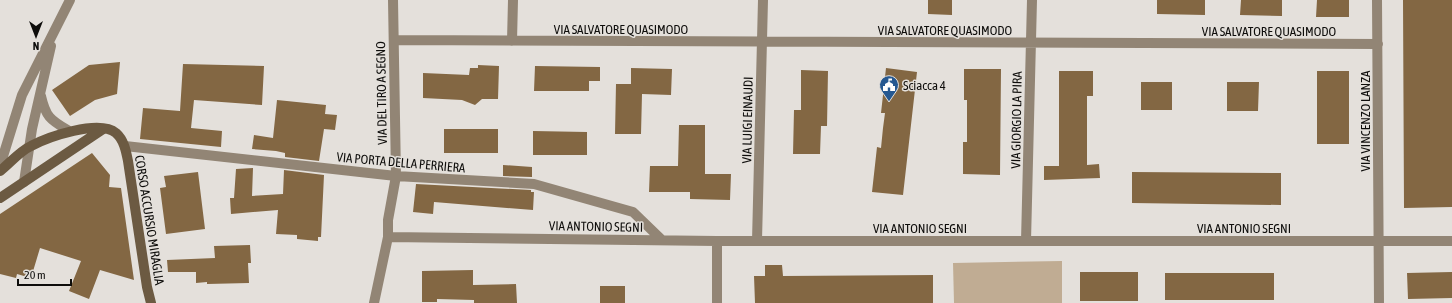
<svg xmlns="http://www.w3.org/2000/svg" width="1452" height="303" font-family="'Asap Condensed',sans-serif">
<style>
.green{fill:#c0ac93}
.building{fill:#836743}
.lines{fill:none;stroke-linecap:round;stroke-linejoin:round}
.street{stroke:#928575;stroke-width:10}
.secondary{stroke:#6c5a42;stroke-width:10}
.labels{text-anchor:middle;stroke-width:3;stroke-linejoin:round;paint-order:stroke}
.street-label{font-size:13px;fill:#0e0d0b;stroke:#e4e0db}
.poi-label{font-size:13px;fill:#0e0d0b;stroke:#e4e0db;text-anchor:start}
</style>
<rect width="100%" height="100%" fill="#e4e0db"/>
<path class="green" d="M1062 261V303H954L953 263Z"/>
<path class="building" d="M928 0H952V15L928 14Z
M1157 0H1205V15L1157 14Z
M1241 0H1282V16L1240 15Z
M1317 0H1349V17H1316Z
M1403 0H1452V207L1404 208Z
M120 62 117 94 95 100 70 116 52 90 89 65Z
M183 64 264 66 262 105 194 100 191 128 222 131 221 147 140 139 143 108 180 111Z
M478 65 499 66 498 99H482L475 105 462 100 423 98V73L469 75 470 68H478Z
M535 66 600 67V81H589V91H534Z
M631 68 672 69 671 95 642 94 641 134H615L616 84H631Z
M886 68 917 72 903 195 872 192 877 147 881 148 883 128 885 113H881Z
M964 69H1001L1000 175 963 174V142H967V100H964Z
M801 70 828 71 827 126H821L820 154H793L794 110H801Z
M1059 71H1093V96H1087V165L1099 164 1100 178 1044 180V166H1059Z
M1317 71H1349V144H1317Z
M1141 82H1172V110H1141Z
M1227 82H1259L1258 111H1227Z
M277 100 326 105 325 114 337 115 335 130 324 129 319 161 285 157V153L276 151 252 149 254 135 273 138Z
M679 125H705V174H731L730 200 690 199V192H649L650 166H678Z
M444 129H498V153H444Z
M533 131 587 132V155H533Z
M92 153 110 175 109 187 121 188 134 280 100 270 89 299 69 291 81 261 40 248 31 278 17 274 16 278 0 274V214Z
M503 165 532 167V177L503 176Z
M253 168 252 196 283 194 284 170 324 175 321 237H318V241L297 239V235L276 234 278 210 231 214 230 198H234L236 169Z
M198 172 205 229 166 234 160 188 166 187 164 176Z
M1132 172 1281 173V205L1132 203Z
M416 184 531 190V192H534L533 210 434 202 433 214 413 212Z
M250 245 251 263H248L249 283 207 284V282L196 283V272H168L167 260 215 258 214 246Z
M765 265H782L783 276 933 275V303H755L754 276H765Z
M473 270V285L516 284 517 303H474V300L437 299V302H422V271Z
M1080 272H1138V301H1080Z
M1452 272V298L1408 299 1407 273Z
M1165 273H1274V300H1165Z
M600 286H625V303H600Z"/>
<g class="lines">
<path class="street" d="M1377 0 1379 303
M394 40 1378 44
M512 41 513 0
M41 96C46 118 51 120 69 131
M125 146 396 176 534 184 633 212 662 240
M0 166 22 95 70 0
M24 182 32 129 51 46
M388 237 717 241H1452
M717 241V303
M757 241 763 0
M1026 241 1032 0
M374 303 388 237V220L396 176 393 0"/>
<path class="secondary" d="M0 171C10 163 20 151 31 146 48 137 99 119 116 133 124 140 126 151 128 161L147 287 151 303
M0 198 103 129"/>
</g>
<defs>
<g id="civic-pin" transform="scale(1)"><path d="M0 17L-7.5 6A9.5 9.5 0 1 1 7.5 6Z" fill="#255891" stroke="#e4e0db"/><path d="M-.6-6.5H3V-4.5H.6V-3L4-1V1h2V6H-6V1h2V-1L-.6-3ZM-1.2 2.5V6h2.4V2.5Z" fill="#fff"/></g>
</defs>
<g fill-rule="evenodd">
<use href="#civic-pin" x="889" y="85"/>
</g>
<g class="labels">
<g class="street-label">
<text x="621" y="34">VIA SALVATORE QUASIMODO</text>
<text x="945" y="35">VIA SALVATORE QUASIMODO</text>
<text x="1269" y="36">VIA SALVATORE QUASIMODO</text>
<text transform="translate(381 93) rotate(-91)" y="5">VIA DEL TIRO A SEGNO</text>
<text transform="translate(747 120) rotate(-89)" y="5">VIA LUIGI EINAUDI</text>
<text transform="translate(1016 120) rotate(-89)" y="5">VIA GIORGIO LA PIRA</text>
<text transform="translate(1365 121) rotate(-90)" y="5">VIA VINCENZO LANZA</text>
<text transform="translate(401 162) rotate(5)" y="5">VIA PORTA DELLA PERRIERA</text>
<text transform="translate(150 220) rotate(81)" y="5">CORSO ACCURSIO MIRAGLIA</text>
<text transform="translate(596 226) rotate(1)" y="5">VIA ANTONIO SEGNI</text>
<text x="920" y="233">VIA ANTONIO SEGNI</text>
<text x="1244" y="233">VIA ANTONIO SEGNI</text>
</g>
<g class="poi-label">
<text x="903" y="90">Sciacca 4</text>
</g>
</g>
<g transform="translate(36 36) rotate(180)" stroke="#e4e0db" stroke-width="3" paint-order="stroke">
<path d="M0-3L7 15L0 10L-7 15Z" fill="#0e0d0b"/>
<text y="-6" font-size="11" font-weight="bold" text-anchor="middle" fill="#0e0d0b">N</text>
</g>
<path d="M18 279v6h53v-6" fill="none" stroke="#0e0d0b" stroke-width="2"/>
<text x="24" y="279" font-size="12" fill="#0e0d0b" stroke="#e4e0db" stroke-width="3" paint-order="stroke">20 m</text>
</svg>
